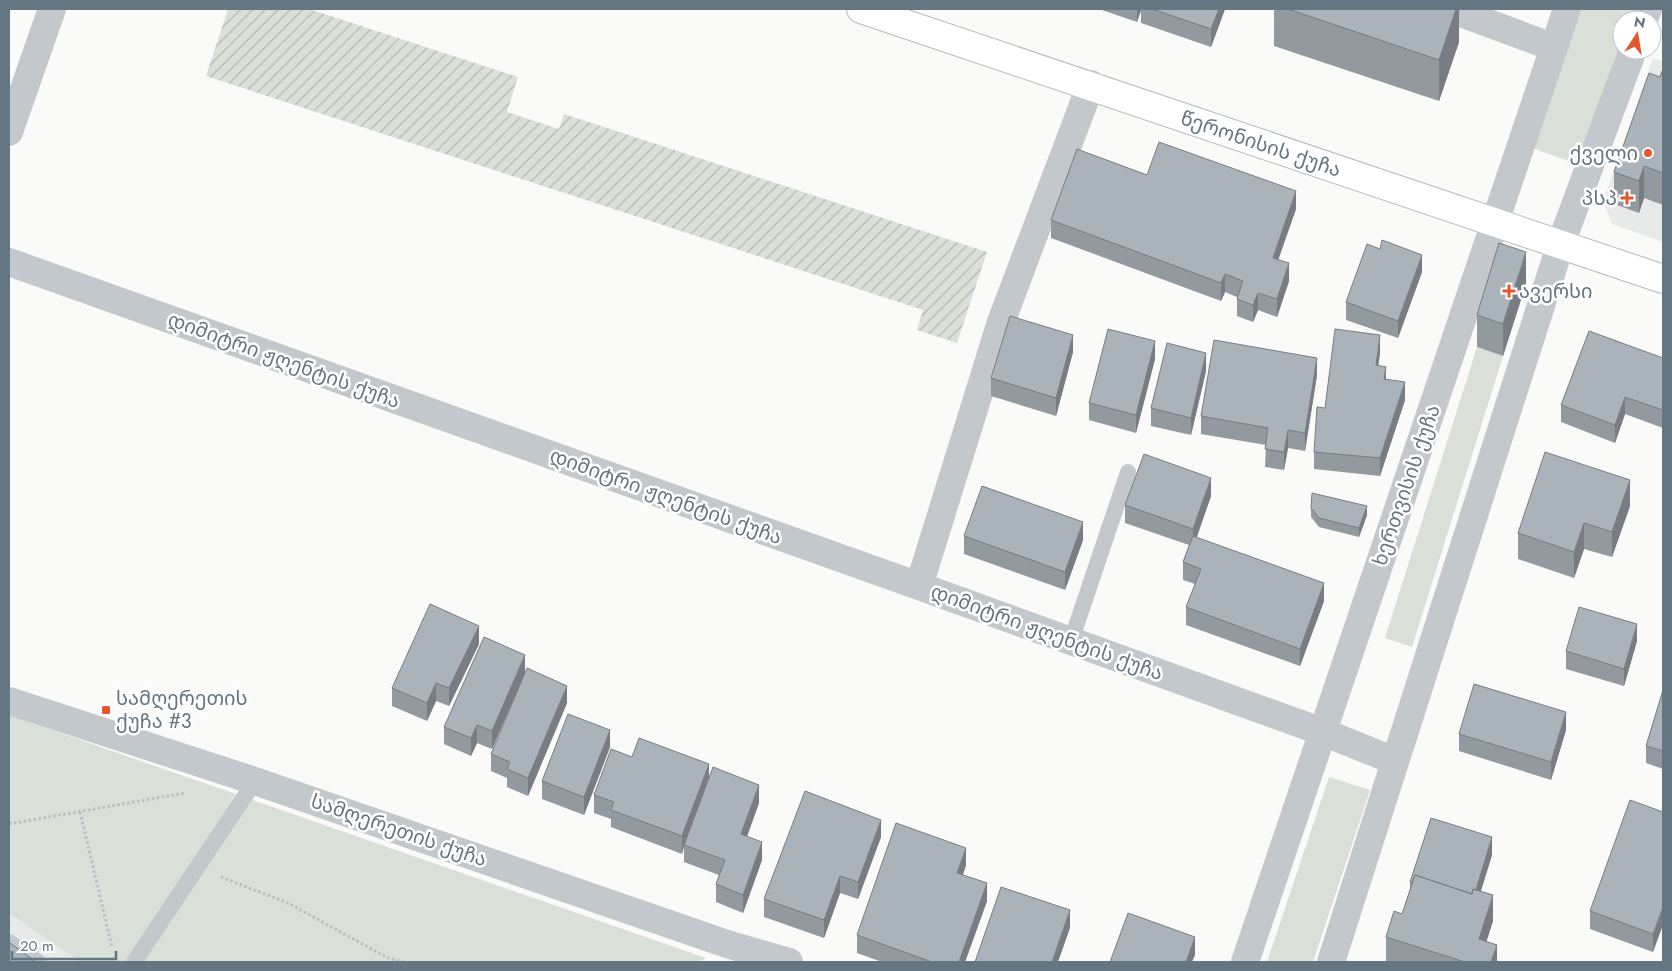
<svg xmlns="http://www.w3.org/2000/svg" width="1672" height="971" font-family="Jost,'Noto Sans Georgian',sans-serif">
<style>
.built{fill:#e8e9e9}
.park{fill:#dadfd7}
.garden{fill:url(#garden-furrows)}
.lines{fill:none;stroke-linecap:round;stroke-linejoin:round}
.secondary-casing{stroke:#b3babf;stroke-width:30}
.path{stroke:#bbbfc2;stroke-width:3;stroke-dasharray:2.5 2.5;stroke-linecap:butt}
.lane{stroke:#c3c8cc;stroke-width:16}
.street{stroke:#c3c8cc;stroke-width:28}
.secondary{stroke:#fff;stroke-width:28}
.wall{fill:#929a9f}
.shaded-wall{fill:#777d82}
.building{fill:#aab3b9;stroke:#777d82}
.poi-dot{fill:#e4572e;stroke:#fff;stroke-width:2}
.labels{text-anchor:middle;stroke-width:5;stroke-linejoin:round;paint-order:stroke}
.street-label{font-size:20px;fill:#657683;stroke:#fff}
.poi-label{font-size:20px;fill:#657683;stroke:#fff;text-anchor:end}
</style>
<defs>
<pattern id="garden-furrows" width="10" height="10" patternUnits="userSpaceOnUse" patternTransform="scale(1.25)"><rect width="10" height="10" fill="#dadfd7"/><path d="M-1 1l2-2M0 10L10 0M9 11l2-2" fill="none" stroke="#b4b9b4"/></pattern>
</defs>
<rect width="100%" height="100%" fill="#fafaf8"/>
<path class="built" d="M1653 58 1663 62V242L1612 224 1603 201Z
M9 913 80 962H9Z"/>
<path class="park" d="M1582 9H1633L1629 20H1622V40L1577 164 1532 148Z
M1477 347 1503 356 1412 647 1385 638Z
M9 715 706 958 699 962H80L9 913Z
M1329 777 1370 790 1313 962H1267Z"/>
<path class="garden" d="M228 9H309L518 77 507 112 559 129 564 114 987 252 957 343 917 330 923 310 206 76Z"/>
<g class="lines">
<g class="secondary-casing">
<g id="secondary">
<path id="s1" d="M861 9 1663 279"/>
</g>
</g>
<path class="path" d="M80 812 112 947
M9 824 185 793
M221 877 288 903 386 957 403 962"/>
<path class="lane" d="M1071 641 1128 472
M9 942 38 962
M134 962 255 781"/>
<path class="street" d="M1450 9 1553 47
M1644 20 1648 9
M9 132 52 9
M9 262 919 586 1323 732 1395 761
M919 586 1001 322 1091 84
M9 701 255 781 727 944 789 962
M1245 962 1567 9
M1331 962 1561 243 1633 50"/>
<use href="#secondary" class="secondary"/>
</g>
<path class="wall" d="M1099 9H1225L1211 47 1141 23V11L1137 22Z
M1274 9H1459V42L1439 101 1274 46Z
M1663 72V205L1644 198 1639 213 1614 204V172L1660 77Z
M1147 175 1296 209 1278 259 1289 281 1277 317 1258 310 1253 322 1237 316V297L1225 292 1221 301 1051 238V220Z
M1422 272 1398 338 1346 320V302Z
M1526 284 1503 356 1477 347V315Z
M1073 352 1056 416 991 396V378Z
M1380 353 1378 366 1386 380 1405 400 1380 476 1314 469V452L1325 408Z
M1663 358V428L1625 414 1615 443 1561 422V405Z
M1155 359 1136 433 1089 420V403Z
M1206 371 1191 435 1151 426V408Z
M1317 375 1305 451 1288 448 1284 470 1265 467 1266 445 1201 434V416Z
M1211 496 1197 537 1324 601 1300 666 1186 625V607L1195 584 1183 580V562L1189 545 1125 523V505Z
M1630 506 1612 557 1584 549 1574 578 1518 559V533Z
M1311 508 1367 515 1359 537 1319 527 1311 517Z
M964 536 1083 540 1065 590 964 554Z
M1637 641 1624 686 1566 669V651Z
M479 644 449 706 436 701 427 721 392 706V688Z
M525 673 492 749 477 743 471 756 444 744V727Z
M1663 690V769L1646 763V746Z
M567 703 528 796 507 787V778L491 771V754Z
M1566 730 1551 780 1459 751V734Z
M610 747 584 815 542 799V781Z
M632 757 709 780 759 803 747 837 762 860 743 913 716 902V884L719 875 684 862V847L682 854 611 827V819L594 813V795Z
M1663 812 1653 952 1590 929V911Z
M881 837 858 899 840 893 824 938 764 917V899Z
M1492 855 1481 891 1493 921 1486 942 1497 962H1386V937L1402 914 1410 889V882Z
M966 865 963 875 987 901 965 962H882L857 953V935Z"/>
<path class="shaded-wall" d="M1137 9H1141L1137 22Z
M1219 9H1225L1211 47V29Z
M1456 9H1459V42L1439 101V60Z
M1644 166V198L1639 213V181Z
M1296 191V209L1273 275V258Z
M1526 252V284L1503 356V324Z
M1422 255V272L1398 338V321Z
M1289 263V281L1277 317V299Z
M1225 274V292L1221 301V283Z
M1258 293V310L1253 322V305Z
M1073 335V352L1056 416V398Z
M1380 335V353L1376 383V365Z
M1155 341V359L1136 433V415Z
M1206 353V371L1191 435V418Z
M1317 358V375L1305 451V433Z
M1386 367V385L1384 379Z
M1405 382V400L1380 476V458Z
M1625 397V414L1615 443V425Z
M1288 430V448L1284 470V452Z
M1211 478V496L1193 547V529Z
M1630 480V506L1612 557V532Z
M1367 506V515L1359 537V528Z
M1083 522V540L1065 590V572Z
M1584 523V549L1574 578V552Z
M1324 583V601L1300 666V649Z
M1637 624V641L1624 686V669Z
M479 626V644L449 706V688Z
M525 655V673L492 749V731Z
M436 683V701L427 721V703Z
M567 686V703L528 796V778Z
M1566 712V730L1551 780V762Z
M477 725V743L471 756V738Z
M610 730V747L584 815V797Z
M709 764V782L684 845 682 854V836Z
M759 785V803L741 852V834Z
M881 820V837L858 899V882Z
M1492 837V855L1472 919V902Z
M762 842V860L743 913V895Z
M966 848V865L957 891V873Z
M840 876V893L824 938V920Z
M987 883V901L965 962H959Z
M1493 895V921L1480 962 1479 939Z
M1663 907V925L1653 952V934Z
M1070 910V928L1058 962H1052Z
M1195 937V955L1192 962H1186Z
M1497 945V962H1491Z"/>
<path class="building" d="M1152 9H1219L1211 29Z
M1288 9H1456L1439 60Z
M1662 71 1663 72V173L1644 166 1639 181 1614 172 1649 73 1660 77Z
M1159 142 1296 191 1273 258 1289 263 1277 299 1258 293 1253 305 1237 299 1243 281 1225 274 1221 283 1051 220 1077 149 1147 175Z
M1382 240 1422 255 1398 321 1346 302 1367 244 1380 249Z
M1499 243 1526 252 1503 324 1477 315Z
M1010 316 1073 335 1056 398 991 378Z
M1108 329 1155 341 1136 415 1089 403Z
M1335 329 1380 335 1376 365 1386 367 1384 379 1405 382 1380 458 1314 452 1317 407 1325 408Z
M1589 331 1663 358V410L1625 397 1615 425 1561 405Z
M1214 340 1317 358 1305 433 1288 430 1284 452 1265 449 1268 428 1201 416Z
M1167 343 1206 353 1191 418 1151 408Z
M1545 452 1630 480 1612 532 1584 523 1574 552 1518 533Z
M1144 454 1211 478 1193 529 1125 505Z
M982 486 1083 522 1065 572 964 536Z
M1312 493 1367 506 1359 528 1319 518 1311 508Z
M1193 536 1324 583 1300 649 1186 607 1201 569 1183 562Z
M430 604 479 626 449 688 436 683 427 703 392 688Z
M1579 607 1637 624 1624 669 1566 651Z
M484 637 525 655 492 731 477 725 471 738 444 727Z
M527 668 567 686 528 778 507 769 510 762 491 754Z
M1474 684 1566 712 1551 762 1459 734Z
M1663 690V751L1646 746Z
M568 714 610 730 584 797 542 781Z
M639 738 709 764 682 836 611 810 614 802 594 795 611 749 632 757Z
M713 767 759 785 741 834 762 842 743 895 716 884 725 860 684 845Z
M805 791 881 820 858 882 840 876 824 920 764 899Z
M1630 800 1663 812V907L1653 934 1590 911Z
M1431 818 1492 837 1476 890 1473 889 1472 894 1415 875 1412 883 1410 882Z
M896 823 966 848 957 873 987 883 959 962H932L857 935Z
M1415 875 1472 894 1473 889 1493 895 1479 939 1497 945 1491 962H1465L1386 937 1394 911 1402 914Z
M1001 887 1070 910 1052 962H975Z
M1128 913 1195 937 1186 962H1110Z
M9 942 36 962H9Z"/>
<g class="poi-dot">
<circle cx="1648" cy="153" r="5"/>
<path d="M1624.5 190.5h5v5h5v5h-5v5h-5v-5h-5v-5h5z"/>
<path d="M1506.5 283.5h5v5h5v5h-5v5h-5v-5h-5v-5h5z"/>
<rect x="101" y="705" width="10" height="10" rx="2.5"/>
</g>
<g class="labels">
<g class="street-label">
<text dy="7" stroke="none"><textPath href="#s1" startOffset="422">წერონისის ქუჩა</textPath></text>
<text transform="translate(284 360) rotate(20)" y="7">დიმიტრი ჟღენტის ქუჩა</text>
<text transform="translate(1406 485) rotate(-71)" y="7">ხერთვისის ქუჩა</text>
<text transform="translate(666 496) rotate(20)" y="7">დიმიტრი ჟღენტის ქუჩა</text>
<text transform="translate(1047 632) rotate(20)" y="7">დიმიტრი ჟღენტის ქუჩა</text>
<text transform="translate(399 830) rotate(19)" y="7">სამღერეთის ქუჩა</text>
</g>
<g class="poi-label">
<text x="1638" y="160">ქველი</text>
<text x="1617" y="205">პსპ</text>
<text x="1519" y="298" text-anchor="start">ავერსი</text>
<text x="116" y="705" text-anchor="start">სამღერეთის<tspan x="116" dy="23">ქუჩა #3</tspan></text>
</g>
</g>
<rect width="1672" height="971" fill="none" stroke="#657683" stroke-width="20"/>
<g transform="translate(1637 35) rotate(12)"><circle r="24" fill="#ffffff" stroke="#c1c8cd"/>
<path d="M0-4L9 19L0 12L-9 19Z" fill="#e4572e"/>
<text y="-8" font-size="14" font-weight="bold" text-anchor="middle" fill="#657683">N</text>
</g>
<path d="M12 951v8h104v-8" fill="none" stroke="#657683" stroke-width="2.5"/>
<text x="20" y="951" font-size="15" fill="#657683" stroke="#ffffff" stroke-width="4" paint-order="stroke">20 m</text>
</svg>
